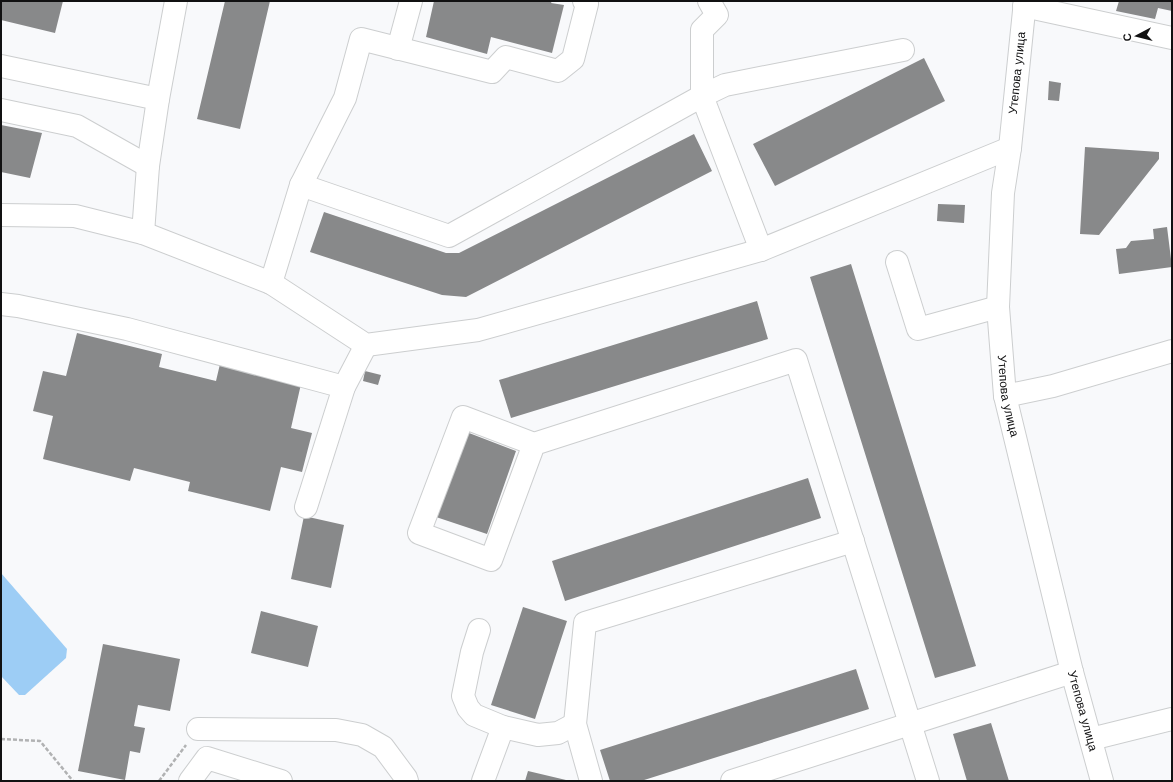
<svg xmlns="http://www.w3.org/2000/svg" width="1173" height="782" font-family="'Work Sans',sans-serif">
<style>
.green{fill:#9dcdf5}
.building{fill:#88898a}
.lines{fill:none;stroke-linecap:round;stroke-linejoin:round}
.minor-casing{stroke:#cccecf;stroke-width:24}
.path{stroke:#b1b2b3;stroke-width:2.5;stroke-dasharray:4 2;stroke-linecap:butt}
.minor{stroke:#fff;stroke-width:22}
.labels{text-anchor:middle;stroke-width:3.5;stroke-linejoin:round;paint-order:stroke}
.street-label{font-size:12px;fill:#111112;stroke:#fff}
</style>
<rect width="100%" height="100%" fill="#f8f9fb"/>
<path class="green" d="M1 573 67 649 66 658 25 695H19L1 676Z"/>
<path class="building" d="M1 1H63L55 33 1 20Z
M225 1H270L240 129 197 119Z
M434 1H552L551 3 564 5 552 53 491 37 487 54 426 37Z
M1119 1H1172V11L1158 8 1155 19 1116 11Z
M924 58 945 101 775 186 753 144Z
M1049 81 1061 83 1059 101 1048 100Z
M1 125 42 133 30 178 1 172Z
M694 134 712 171 466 297 442 295 310 252 324 212 446 253H459Z
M1085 147 1159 152V159L1099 235 1080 234Z
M938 204 965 205 964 223 937 221Z
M1167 227 1172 267 1119 274 1116 249 1126 248 1131 241 1154 239 1153 229Z
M851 264 976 666 935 678 810 277Z
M757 301 768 339 511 418 499 380Z
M77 333 162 354 159 367 216 381 220 364 301 384 291 428 312 433 302 472 281 467 270 511 188 491 190 482 134 468 130 481 43 459 53 416 33 411 43 371 66 376Z
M365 371 381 375 378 385 363 381Z
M469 433 516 451 487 534 436 517Z
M808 478 821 518 565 601 552 561Z
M304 516 344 525 331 588 291 579Z
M523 607 567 621 535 719 491 705Z
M261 611 318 626 308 667 251 653Z
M103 644 180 659 170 711 138 705 134 726 145 728 140 753 130 751 125 780 78 771Z
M856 669 869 709 641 781H610L600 750Z
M991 723 1009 781H967L953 734Z
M528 771 566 780V781H525Z"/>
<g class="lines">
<g class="minor-casing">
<g id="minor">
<path d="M709 1 717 15 702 30V96L761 250"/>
<path id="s1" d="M1025 1 1010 148 1003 193 998 307 1005 396 1072 672 1102 781"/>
<path d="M1024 6 1172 38"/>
<path d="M398 49 411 1"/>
<path d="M1 66 158 99"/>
<path d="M1 110 77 126 148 166"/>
<path d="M301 185 449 236 702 96 725 85 903 50"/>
<path d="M1 215 75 216 143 233 271 283 366 345 478 330 761 250 1010 148"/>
<path d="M143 233 148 166 158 99 176 1"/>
<path d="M897 262 918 329 998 307"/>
<path d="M271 283 301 185 345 98 361 39 492 72 506 57 558 71 573 59 587 4 584 1"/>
<path d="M1 304 18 306 127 329 344 387"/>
<path d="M1005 396 1053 386 1172 351"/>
<path d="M534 444 491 560 419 533 463 417 534 444 796 360 928 781"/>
<path d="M306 507 344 387 366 345"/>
<path d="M479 630 472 652 463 696 468 708 474 715 503 727 483 781"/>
<path d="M503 727 538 735 558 733 575 724"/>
<path d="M198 729 336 730 362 735 383 747 406 778 407 781"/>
<path d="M1091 739 1172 719"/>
<path d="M190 781 207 758 281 781"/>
<path d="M591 781 575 724 585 623 853 541"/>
<path d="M732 781 1072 672"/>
</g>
</g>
<path class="path" d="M1 739 40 741 73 781
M159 781 186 745"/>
<use href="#minor" class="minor"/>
</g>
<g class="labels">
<g class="street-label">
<text transform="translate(1017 73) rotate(-84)" y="4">Утепова улица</text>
<text dy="4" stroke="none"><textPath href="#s1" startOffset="397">Утепова улица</textPath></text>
<text dy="4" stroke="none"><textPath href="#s1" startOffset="721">Утепова улица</textPath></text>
</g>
</g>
<rect width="1173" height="782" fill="none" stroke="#111112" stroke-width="4"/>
<g transform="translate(1137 36) rotate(263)" stroke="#ffffff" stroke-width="3" paint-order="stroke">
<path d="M0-3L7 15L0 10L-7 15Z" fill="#111112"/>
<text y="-6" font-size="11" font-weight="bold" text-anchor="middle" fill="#111112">С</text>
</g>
</svg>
